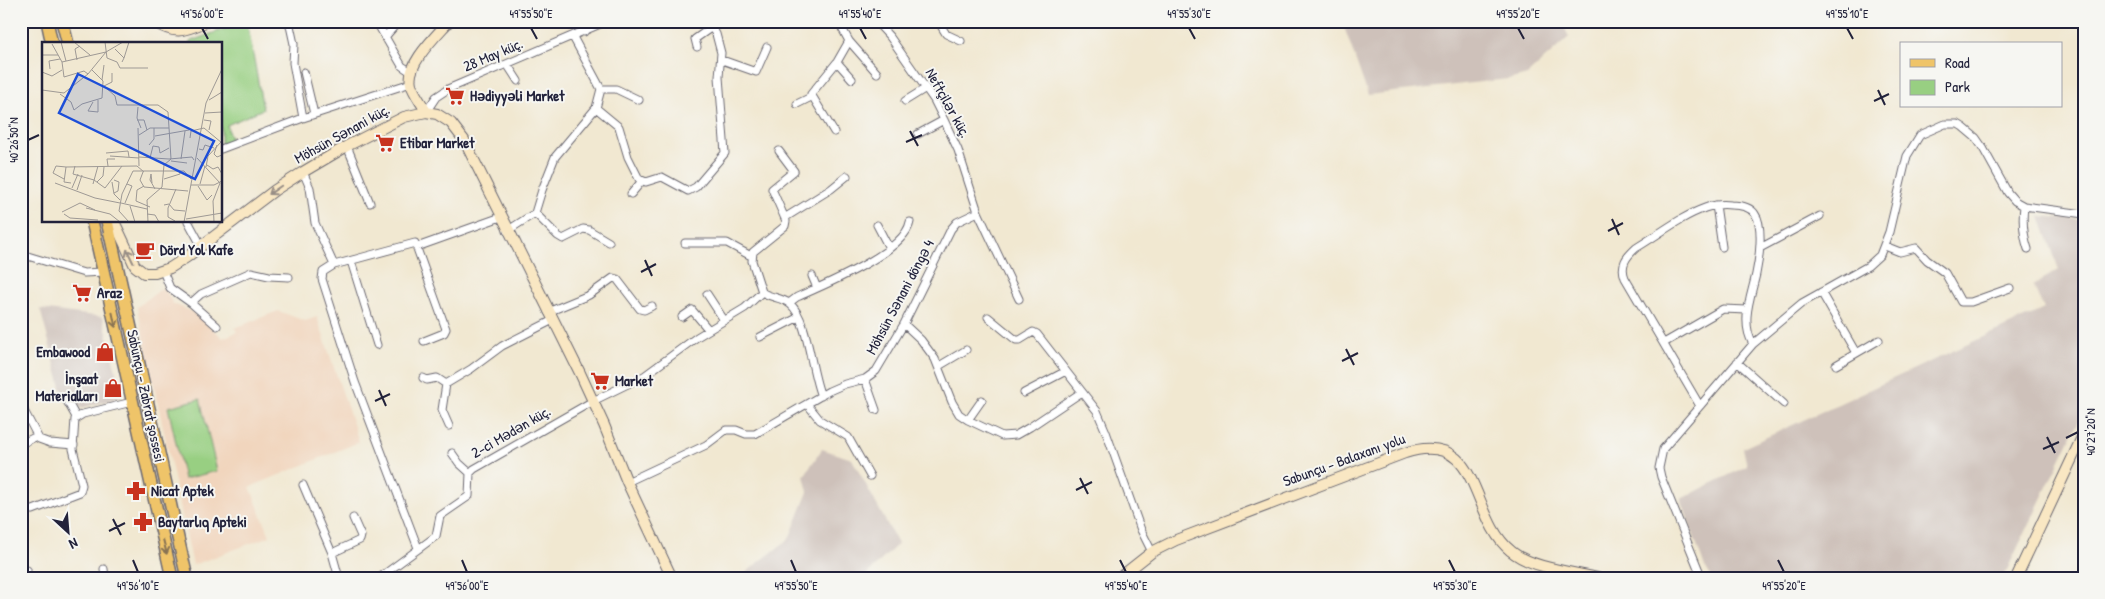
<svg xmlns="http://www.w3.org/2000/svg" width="2105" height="599" font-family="'Patrick Hand',sans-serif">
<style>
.built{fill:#f1d5bd}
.industrial{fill:#cec1ba}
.green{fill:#98cf82;stroke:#5d785e}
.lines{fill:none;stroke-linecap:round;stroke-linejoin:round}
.street-casing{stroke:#6a6770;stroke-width:9}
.secondary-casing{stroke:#6a6770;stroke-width:12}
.primary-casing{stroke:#6a6770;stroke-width:14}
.street{stroke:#fff;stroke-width:7}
.secondary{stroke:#f9e7c3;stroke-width:10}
.primary{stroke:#efc469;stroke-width:11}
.oneway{stroke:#988e86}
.oneway2{stroke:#887352}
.ticks{fill:none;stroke:#22223b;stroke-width:2}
.labels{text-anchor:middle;stroke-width:4;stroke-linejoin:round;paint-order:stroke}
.street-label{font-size:15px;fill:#22223b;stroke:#f6f6f2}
.poi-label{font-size:15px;font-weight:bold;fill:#22223b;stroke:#f6f6f2;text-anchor:start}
.inset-road{fill:none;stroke:#9e9995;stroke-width:1}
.view{fill:#1d4ed8;fill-opacity:0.15;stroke:#1d4ed8;stroke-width:2.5}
.inset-edge{fill:none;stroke:#22223b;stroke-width:2.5}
.neatline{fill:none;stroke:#22223b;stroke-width:2}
.ticks-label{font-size:12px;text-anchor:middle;fill:#22223b}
</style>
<rect width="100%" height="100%" fill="#f6f6f2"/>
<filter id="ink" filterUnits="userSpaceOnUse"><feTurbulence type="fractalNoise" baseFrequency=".02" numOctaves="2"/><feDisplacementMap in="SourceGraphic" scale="10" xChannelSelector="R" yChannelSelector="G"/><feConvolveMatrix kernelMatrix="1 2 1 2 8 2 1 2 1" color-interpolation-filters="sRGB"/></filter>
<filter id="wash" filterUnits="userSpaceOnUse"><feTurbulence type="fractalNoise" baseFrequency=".0096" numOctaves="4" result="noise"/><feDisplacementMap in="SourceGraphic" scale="20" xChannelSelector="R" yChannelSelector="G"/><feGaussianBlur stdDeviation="1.12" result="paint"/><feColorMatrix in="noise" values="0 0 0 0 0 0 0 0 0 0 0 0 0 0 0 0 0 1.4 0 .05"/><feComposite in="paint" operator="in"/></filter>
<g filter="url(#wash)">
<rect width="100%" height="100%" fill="#f1e8d1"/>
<path class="built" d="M164 287 173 304 192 311 223 338 237 332 235 328 278 311 305 321 317 317 359 442 250 487 270 536 193 565 137 307Z"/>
<path class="industrial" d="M1342 21H1561L1569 37 1527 75 1516 78 1368 95Z
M2040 216 2084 220V410L2003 578H1712L1704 565 1681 499 1747 466 1743 448 2044 309 2033 285 2059 270Z
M40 309 103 317 122 397 81 408 70 396 64 398Z
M822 449 852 459 898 544 863 578H739L789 539 808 492 804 476Z"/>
<path class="green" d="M247 21 263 109 227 125 231 141 221 145V44H189L191 41Z
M200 399 217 471 184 479 168 407Z"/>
</g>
<g filter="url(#ink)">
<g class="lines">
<g class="street-casing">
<path id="street" d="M289 21 294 44 293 63 303 118
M376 21 402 66 411 72
M580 21 584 32
M873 21 878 24 890 37 934 100 944 120 958 150 978 212 1019 299
M938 21 946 34 961 41
M385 37 399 21
M573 37 601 89 596 108
M849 41 877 73
M697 47 695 39 712 27
M722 60 756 72 767 47
M837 62 852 79
M507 64 518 81
M304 72 314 114
M601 89H616L639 100
M905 101 926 88
M797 104 811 97
M426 112 436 97 448 89 607 21
M834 132 811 94 837 62 849 41 838 21
M918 134 944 120
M347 146 370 203
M221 149 303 118 411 83
M779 151 794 171 772 189 786 221 785 226 753 252 752 261 762 292C770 298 782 297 790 304 808 318 811 373 821 396
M303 172 310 188 315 223 334 265 323 272 322 279 355 382 418 548
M631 194 642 181
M1716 205 1722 247
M2024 206C2022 222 2023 234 2028 249
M535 213 558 236 563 239 583 229 589 230 609 242
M786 217 831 189 847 176
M188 221 201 245
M877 225 889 248
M507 231 535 213 542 190 555 157 596 108 619 127 628 157 639 179 646 182 662 177 688 191 696 187 725 153 719 77 721 53 716 34 707 21
M685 243H727L751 256
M1885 246 1900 252 1916 248 1927 260 1945 273 1961 302H1971L2010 288
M417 247 501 217
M1760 248 1820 216
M21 254 84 273 103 272
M351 261 377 345
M334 265 415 243 446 329 444 333 424 341
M163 271 170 288 191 303 201 294 251 272 269 276 289 277
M812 276 817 288
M1821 292 1856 353
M707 294 724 320
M191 303 217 326
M789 303 797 297C824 285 905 252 910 222
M548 312 589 295 613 278 617 279 640 309 644 310 652 306
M682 317 692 310 708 329
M988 317 1016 340H1020L1033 332 1037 334 1097 411 1106 432 1141 530 1152 552
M904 324 921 340 935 359 952 402 959 414 968 420 1002 436 1016 435 1030 427 1082 392
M760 337 799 317
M1664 343 1723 309 1747 310
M1737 362 1784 404
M1836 365 1879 340
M939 366 966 350
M423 378 427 380 437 378 446 384
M865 379 876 410
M1024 393 1066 371
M67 401 76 417
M807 404 820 420 848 437 870 476
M21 405 39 439 50 443 74 445
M1700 406 1625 278C1620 265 1626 257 1636 248 1658 235 1680 217 1705 208 1713 205 1722 204 1731 205 1739 205 1750 206 1755 214 1764 226 1759 260 1756 274 1751 297 1740 322 1753 344
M968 420 982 400
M449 426 442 410 446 384 471 369 502 346 553 320
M21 444 37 436
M452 453 459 463 470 473
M627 482 706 445 726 430H736L746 434H755L829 391 845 384 865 379 876 371 904 324 951 229 957 222 978 212
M303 485 332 553 339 578
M21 510H33L80 492 82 485 73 449 75 419 83 414 132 402
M332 553 360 540 361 536 353 518
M104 569 105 578
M21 572 27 570
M64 577 69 578
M379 578 436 536 440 516 469 496 470 473 474 469 593 401 644 376 697 337 745 308 762 292
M1702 578 1661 477 1659 468 1663 449 1753 344 1802 303 1868 266 1880 255 1889 232 1907 156 1920 135 1945 124H1958L1963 127 1976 138 1983 148 2008 193 2015 201 2024 206 2084 214"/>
</g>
<g class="secondary-casing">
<path id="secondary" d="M153 21C176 36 184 31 208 21
M426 112C422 103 414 94 411 84 406 64 436 36 449 21
M114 221 135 266 144 273H155L170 268 187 257 275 190 303 172 347 146 404 117 426 112 437 114 451 123 464 140 580 373 604 425 627 482 672 578
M1119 578 1152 552 1176 540 1405 453C1483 428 1469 518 1511 551 1531 568 1572 572 1598 578
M2016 578 2084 433"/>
</g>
<g class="primary-casing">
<path id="primary" d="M47 21 52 44
M62 21 68 44
M92 221 172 578
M107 221 187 578"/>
</g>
<use href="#street" class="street"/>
<use href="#secondary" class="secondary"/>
<use href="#primary" class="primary"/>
</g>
<defs><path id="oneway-shaft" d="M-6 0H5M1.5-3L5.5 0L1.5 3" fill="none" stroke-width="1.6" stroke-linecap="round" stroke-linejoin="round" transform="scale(1.25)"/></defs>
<g class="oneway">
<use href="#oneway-shaft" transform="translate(275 190) rotate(145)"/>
<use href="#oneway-shaft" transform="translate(130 256) rotate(-116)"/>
</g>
<g class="oneway2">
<use href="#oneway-shaft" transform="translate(114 320) rotate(78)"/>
<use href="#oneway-shaft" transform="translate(165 547) rotate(76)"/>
</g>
</g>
<path class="ticks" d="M202 28 208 39M531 28 537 39M860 28 866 39M1189 28 1195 39M1518 28 1524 39M1847 28 1853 39M1878 90 1885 105M1874 101 1889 94M910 131 918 146M28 140 39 135M906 142 922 135M1612 219 1619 235M1608 231 1623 223M645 260 652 276M641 272 656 264M1346 349 1354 365M1342 361 1358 353M379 390 386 406M375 401 390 394M2047 437 2055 453M2066 438 2078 432M2043 449 2059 442M1080 478 1088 494M1076 490 1092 482M113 519 121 535M109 531 125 523M133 560 138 572M462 560 467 572M791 560 796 572M1120 560 1126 572M1449 560 1455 572M1778 560 1784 572"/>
<defs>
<g id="supermarket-bare" transform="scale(1.5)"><path d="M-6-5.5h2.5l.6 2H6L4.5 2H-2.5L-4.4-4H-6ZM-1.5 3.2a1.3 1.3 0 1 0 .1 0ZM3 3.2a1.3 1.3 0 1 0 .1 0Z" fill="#c8321e" stroke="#f6f6f2" stroke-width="2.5" paint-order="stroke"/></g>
<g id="cafe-bare" transform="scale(1.5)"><path d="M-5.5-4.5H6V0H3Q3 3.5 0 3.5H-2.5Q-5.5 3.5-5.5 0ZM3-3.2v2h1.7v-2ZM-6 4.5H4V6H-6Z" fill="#c8321e" stroke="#f6f6f2" stroke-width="2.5" paint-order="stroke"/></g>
<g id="shop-bare" transform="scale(1.5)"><path d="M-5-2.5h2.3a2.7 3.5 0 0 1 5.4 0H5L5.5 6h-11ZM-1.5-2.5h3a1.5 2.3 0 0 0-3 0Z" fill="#c8321e" stroke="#f6f6f2" stroke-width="2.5" paint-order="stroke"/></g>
<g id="pharmacy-bare" transform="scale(1.5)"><path d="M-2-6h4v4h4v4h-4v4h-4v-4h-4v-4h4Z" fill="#c8321e" stroke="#f6f6f2" stroke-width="2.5" paint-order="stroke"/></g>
</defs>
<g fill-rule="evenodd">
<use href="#supermarket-bare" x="455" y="96"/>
<use href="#supermarket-bare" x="385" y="143"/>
<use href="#cafe-bare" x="145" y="250"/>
<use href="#supermarket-bare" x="82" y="293"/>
<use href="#shop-bare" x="105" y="352"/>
<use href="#supermarket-bare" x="600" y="381"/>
<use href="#shop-bare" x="113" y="388"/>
<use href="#pharmacy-bare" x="136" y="491"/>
<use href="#pharmacy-bare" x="143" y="522"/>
</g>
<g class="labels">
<g class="street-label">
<text transform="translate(493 55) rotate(-23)" y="5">28 May küç.</text>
<text transform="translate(948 103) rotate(61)" y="5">Neftçilər küç.</text>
<text transform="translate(342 134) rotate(-29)" y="5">Möhsün Sənani küç.</text>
<text transform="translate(900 297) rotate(-62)" y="5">Möhsün Sənani döngə 4</text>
<text transform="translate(146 396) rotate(78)" y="5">Sabunçu - Zabrat şossesi</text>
<text transform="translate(511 432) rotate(-30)" y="5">2-ci Mədən küç.</text>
<text transform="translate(1344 460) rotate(-20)" y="5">Sabunçu - Balaxanı yolu</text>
</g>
<g class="poi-label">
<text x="470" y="101">Hədiyyəli Market</text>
<text x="400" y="148">Etibar Market</text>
<text x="160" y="255">Dörd Yol Kafe</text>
<text x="97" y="298">Araz</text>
<text x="90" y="357" text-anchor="end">Embawood</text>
<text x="98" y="384" text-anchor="end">İnşaat<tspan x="98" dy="17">Materialları</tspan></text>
<text x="615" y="386">Market</text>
<text x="151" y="496">Nicat Aptek</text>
<text x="158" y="527">Baytarlıq Apteki</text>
</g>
</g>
<g transform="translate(42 42)">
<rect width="180" height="180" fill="#f1e8d1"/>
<path class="inset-road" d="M19 0 24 19M32 0 48 13M63 0 65 16 75 20 78 26H106M10 2 20 20 22 35 42 29 46 32M73 7 82 16 80 20M0 13H16M82 16 87 0M35 18 33 7 38 4M20 20 64 10M8 27 7 19 18 17M0 30 10 34 20 28M60 38 62 23M62 44 73 54 75 63H116L126 70 129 117M62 44 70 40V31M0 48 22 51 46 32 64 10 81 0M18 52 29 60 32 68 40 62 60 56 61 39 50 28M167 58 180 50M51 60 46 69 56 70V58M96 65 95 76 99 86M163 71 180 70M95 78H102L105 88M162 78 169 79 167 88M96 86 97 124M97 93 108 86H127M113 94 147 88M148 96 149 89 162 86 180 101M107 103 112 97V86M175 103 172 112 175 115 180 113M157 107 161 108 163 103 172 106M64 111 86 109 87 115M68 114 97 116M97 115 127 117 150 115 152 118M108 116 111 104 117 105 118 111 127 106M155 116 178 141 171 159 172 180M139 117 143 89M129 119 145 121M165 123 171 127 176 125 180 132M33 124 31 132 52 138 63 146 80 124M66 124 65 117H73M164 125 166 114 180 99M101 130 98 138 102 145 146 149M22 137 11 131 14 124 24 125M122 137 138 132V129M55 140 61 134 62 125M70 140 72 152 78 158M13 141 53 156 78 161M29 141 22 140 24 125 95 124 102 130M110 141 109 132 108 138 113 147M51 142 56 124M158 142 163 124M149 143H172L180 139M102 144 95 148 94 159 108 165M156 144 165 158 170 153M30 146 36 132M35 148 40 133M72 151 76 149 77 140 72 138M79 161 105 167M83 161 90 144 85 142M122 163 127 162 132 168 143 169M88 164 93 180M44 166 68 172 78 180M20 170 38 161 53 168M22 172 28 176 56 178M105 172 113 173 117 180M144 177 180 171M133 179 126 175V166L134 147M87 180 77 169 80 152 91 129H142L149 137M106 180 105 158 120 145 122 123 129 117M142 180 164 61 180 27"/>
<path class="view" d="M36 32 172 99 153 137 17 71Z"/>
<rect width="180" height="180" class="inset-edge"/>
</g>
<rect width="2105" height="599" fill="none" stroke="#f6f6f2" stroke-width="55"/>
<rect x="1900" y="42" width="162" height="65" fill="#f6f6f2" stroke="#a1a1a9"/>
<rect x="1910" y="59" width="25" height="8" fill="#efc469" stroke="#a1a1a9"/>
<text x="1945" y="68" font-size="15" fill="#22223b">Road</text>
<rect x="1910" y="80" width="25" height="15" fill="#98cf82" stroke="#a1a1a9"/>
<text x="1945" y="92" font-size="15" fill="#22223b">Park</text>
<g transform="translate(68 532) rotate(154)" stroke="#f6f6f2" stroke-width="4" paint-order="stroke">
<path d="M0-4L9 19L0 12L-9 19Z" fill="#22223b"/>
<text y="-8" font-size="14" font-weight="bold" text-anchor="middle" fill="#22223b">N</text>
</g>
<rect x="28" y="28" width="2050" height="544" class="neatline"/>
<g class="ticks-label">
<text x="202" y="18">49°56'00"E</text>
<text x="531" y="18">49°55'50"E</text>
<text x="860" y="18">49°55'40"E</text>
<text x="1189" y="18">49°55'30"E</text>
<text x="1518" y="18">49°55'20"E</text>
<text x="1847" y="18">49°55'10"E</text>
<text transform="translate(14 140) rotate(-90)" y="4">40°26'50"N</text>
<text transform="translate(2091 432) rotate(-90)" y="4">40°27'20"N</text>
<text x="138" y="590">49°56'10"E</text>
<text x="467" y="590">49°56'00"E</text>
<text x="796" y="590">49°55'50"E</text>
<text x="1126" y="590">49°55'40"E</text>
<text x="1455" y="590">49°55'30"E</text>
<text x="1784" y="590">49°55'20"E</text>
</g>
</svg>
